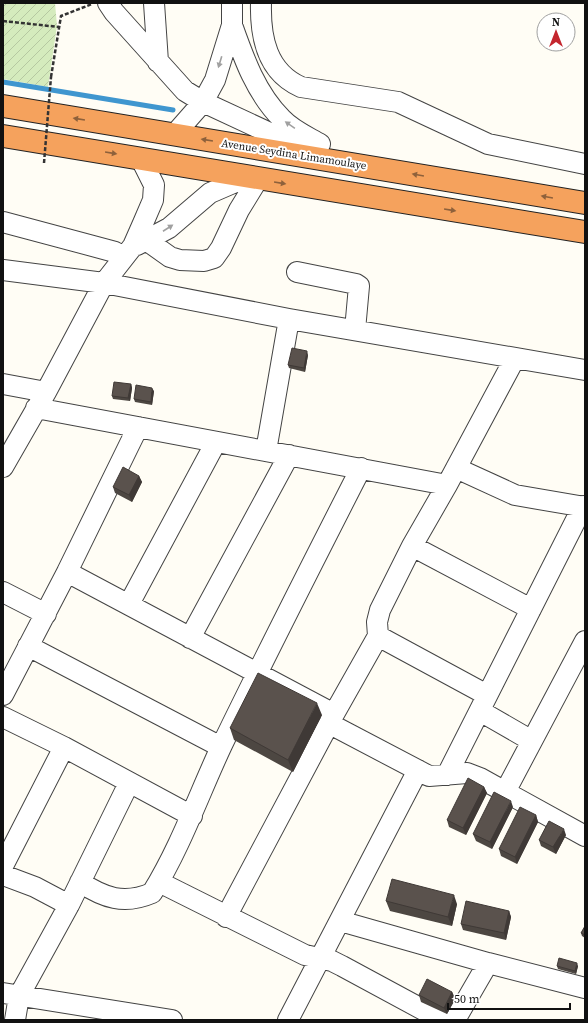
<svg xmlns="http://www.w3.org/2000/svg" width="588" height="1023" font-family="'Source Serif 4',serif">
<style>
.garden{fill:url(#garden-furrows)}
.lines{fill:none;stroke-linecap:round;stroke-linejoin:round}
.stream{stroke:#3f96cf;stroke-width:5}
.minor-casing{stroke:#444;stroke-width:22}
.highway-casing{stroke:#222;stroke-width:24}
.path{stroke:#333;stroke-width:2.5;stroke-dasharray:4 2;stroke-linecap:butt}
.minor{stroke:#fff;stroke-width:20}
.highway{stroke:#f5a25d;stroke-width:22}
.path-bridge{stroke:#333;stroke-width:2.5;stroke-dasharray:4 2;stroke-linecap:butt}
.wall{fill:#4d4742}
.shaded-wall{fill:#3f3936}
.building{fill:#5a524d;stroke:#3f3936}
.oneway{fill:#a0a0a0}
.oneway2{fill:#8e613b}
.labels{text-anchor:middle;stroke-width:4;stroke-linejoin:round;paint-order:stroke}
.street-label{font-size:11px;fill:#111;stroke:#fff}
</style>
<defs>
<pattern id="garden-furrows" width="10" height="10" patternUnits="userSpaceOnUse"><rect width="10" height="10" fill="#d5ebbd"/><path d="M-1 1l2-2M0 10L10 0M9 11l2-2" fill="none" stroke="#b6c8a1"/></pattern>
</defs>
<rect width="100%" height="100%" fill="#fffdf5"/>
<path class="garden" d="M3 3H55L57 26 48 87 3 79Z"/>
<g class="lines">
<path class="stream" d="M3 82 173 110"/>
<g class="minor-casing">
<path id="minor" d="M108 3 114 12 185 91 203 102 315 154
M154 3 158 62
M261 3C260 38 267 72 301 87L398 102 488 144 585 164
M232 25C244 59 256 93 282 119 292 130 308 137 320 144
M174 135 203 102 215 80 232 25V3
M3 222 115 252 124 257
M146 240 170 257 180 260 204 261 214 258 221 248 239 210 258 179
M137 245 169 228 210 193 247 177
M3 270 104 283 289 319 585 370
M297 272 356 284 359 286 355 330
M3 384 46 392
M36 408 447 485
M266 451 289 319
M3 467 46 392 104 283 133 246 144 221 153 200 154 185 141 159
M456 468 515 495 585 507
M412 546 531 609
M67 572 334 714
M3 592 46 614
M129 604 216 442
M378 636 487 695
M190 638 289 455
M28 646 221 747
M3 695 67 572 138 427
M480 711 532 741
M3 717 64 747 192 816
M330 724 429 776 467 773 480 778 585 836
M447 775 583 506
M505 792 585 641
M3 866 64 747
M3 875 35 887 69 905
M80 882C104 898 124 905 152 893 181 846 199 794 222 745 267 652 314 560 361 468
M159 882 305 955 332 961 342 966 442 1020
M226 917 334 714 378 636 377 622 380 610 412 546 447 485 515 358
M340 921 488 963 585 988
M3 993 172 1020
M15 1020 19 996 69 905 129 783
M288 1020 418 770
M455 1020 488 963"/>
</g>
<g class="highway-casing">
<path id="highway" d="M3 106 585 203
M3 136 585 232"/>
</g>
<path class="path" d="M3 21 59 27
M51 77 61 16 92 4"/>
<use href="#minor" class="minor"/>
<use href="#highway" class="highway"/>
<path class="path-bridge" d="M44 163 51 77"/>
</g>
<path class="wall" d="M308 355 305 372 289 368 288 365Z
M131 384 132 388 130 401 113 399 112 396Z
M154 391 152 405 135 402 134 399Z
M139 476 142 482 132 502 115 493 113 487Z
M322 715 293 772 234 740 230 728Z
M484 787 487 793 466 835 449 827 447 820Z
M513 807 492 849 476 841 473 834Z
M536 815 538 822 517 864 501 856 499 849Z
M566 835 556 854 541 846 539 840Z
M386 901 457 904 452 926 390 911Z
M509 911 511 917 506 940 463 930 461 924Z
M585 926V938L582 936 581 933Z
M557 966H578L576 974 558 969Z
M452 992 455 998 447 1014 421 1002 419 995Z"/>
<path class="shaded-wall" d="M307 351 308 355 305 372 304 368Z
M131 384 132 388 130 401 128 398Z
M152 388 154 391 152 405 151 402Z
M139 476 142 482 132 502 129 495Z
M317 703 322 715 293 772 288 760Z
M484 787 487 793 466 835 463 828Z
M511 801 513 807 492 849 490 842Z
M536 815 538 822 517 864 515 857Z
M564 829 566 835 556 854 553 847Z
M454 895 457 904 452 926 448 917Z
M509 911 511 917 506 940 504 933Z
M577 963 578 966 576 974 575 971Z
M452 992 455 998 447 1014 444 1008Z"/>
<path class="building" d="M292 348 307 351 304 368 288 365Z
M114 382 131 384 128 398 112 396Z
M136 385 152 388 151 402 134 399Z
M123 467 139 476 129 495 113 487Z
M258 673 317 703 288 760 230 728Z
M468 778 484 787 463 828 447 820Z
M494 792 511 801 490 842 473 834Z
M520 807 536 815 515 857 499 849Z
M549 821 564 829 553 847 539 840Z
M392 879 454 895 448 917 386 901Z
M466 901 509 911 504 933 461 924Z
M585 926V935L581 933Z
M559 958 577 963 575 971 557 966Z
M427 979 452 992 444 1008 419 995Z"/>
<defs><path id="oneway-solid" d="M-6-.8H1V-3.2L6.5 0L1 3.2V.8H-6Z"/></defs>
<g class="oneway">
<use href="#oneway-solid" transform="translate(220 62) rotate(107)"/>
<use href="#oneway-solid" transform="translate(290 125) rotate(-145)"/>
<use href="#oneway-solid" transform="translate(168 228) rotate(-33)"/>
</g>
<g class="oneway2">
<use href="#oneway-solid" transform="translate(79 119) rotate(-171)"/>
<use href="#oneway-solid" transform="translate(207 140) rotate(-171)"/>
<use href="#oneway-solid" transform="translate(111 153) rotate(9)"/>
<use href="#oneway-solid" transform="translate(418 175) rotate(-170)"/>
<use href="#oneway-solid" transform="translate(280 183) rotate(9)"/>
<use href="#oneway-solid" transform="translate(547 197) rotate(-170)"/>
<use href="#oneway-solid" transform="translate(450 210) rotate(9)"/>
</g>
<g class="labels">
<g class="street-label">
<text transform="translate(294 154) rotate(9)" y="4">Avenue Seydina Limamoulaye</text>
</g>
</g>
<rect width="588" height="1023" fill="none" stroke="#111111" stroke-width="8"/>
<g transform="translate(556 32)"><circle r="19" fill="#ffffff" stroke="#a0a0a0"/>
<path d="M0-3L7 15L0 10L-7 15Z" fill="#c4262e"/>
<text y="-6" font-size="11" font-weight="bold" text-anchor="middle" fill="#111111">N</text>
</g>
<path d="M448 1003v6h122v-6" fill="none" stroke="#111111" stroke-width="2"/>
<text x="454" y="1003" font-size="12" fill="#111111" stroke="#ffffff" stroke-width="3" paint-order="stroke">50 m</text>
</svg>
